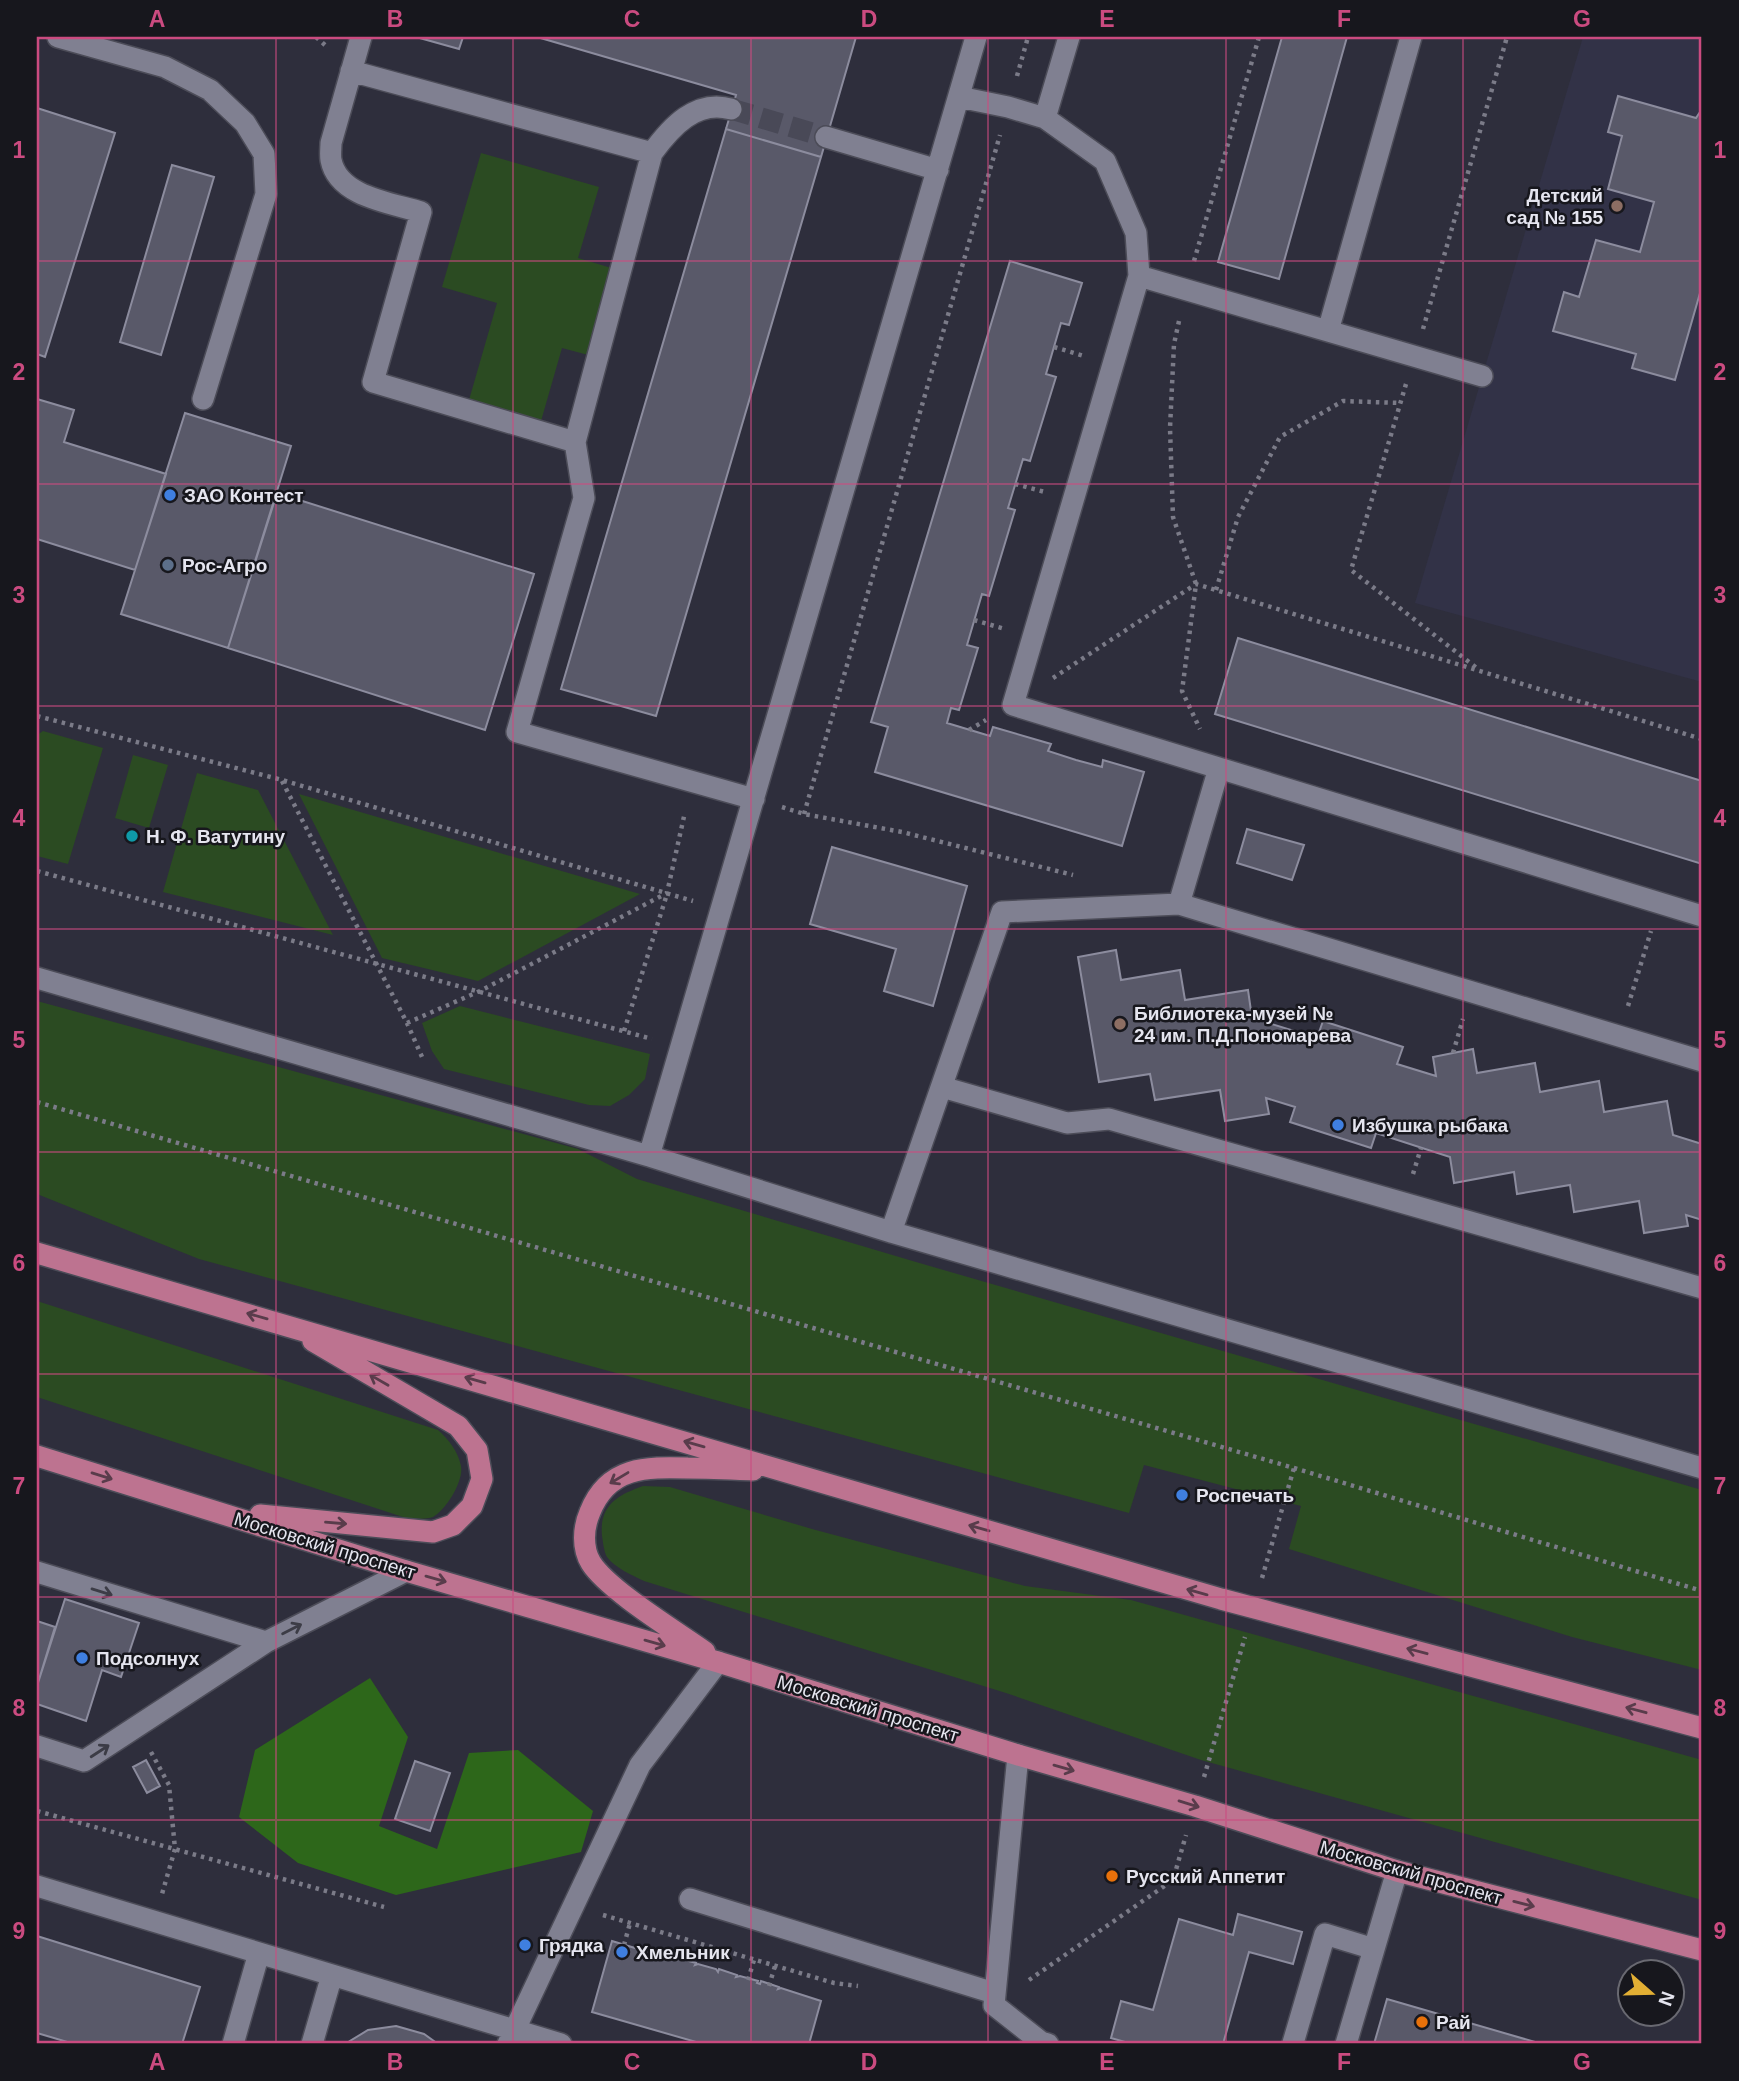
<svg xmlns="http://www.w3.org/2000/svg" width="1739" height="2081" font-family="Arial,sans-serif">
<style>
.built{fill:#323247}
.green{fill:#2b4b22}
.forest{fill:#2d671a}
.building{fill:#595969;stroke:#8c8c9e;stroke-width:2}
.lines{fill:none;stroke-linecap:round;stroke-linejoin:round}
.minor-tunnel{stroke:#494957;stroke-width:21;stroke-dasharray:21 10;stroke-linecap:butt}
.minor-casing{stroke:#4c4c58;stroke-width:24}
.major-casing{stroke:#4c4c58;stroke-width:24}
.path{stroke:#7b7b88;stroke-width:4.5;stroke-dasharray:3.5 5;stroke-linecap:butt}
.minor{stroke:#808091;stroke-width:21}
.major{stroke:#bd7390;stroke-width:21}
.oneway{stroke:#593c4b}
.oneway2{stroke:#3c3c46}
.grid{fill:none;stroke:#cb4b80;stroke-width:2;stroke-opacity:0.55}
.education-dot{fill:#8d6e63;stroke:#17171d;stroke-width:2.5}
.shop-dot{fill:#3f7fe0;stroke:#17171d;stroke-width:2.5}
.service-dot{fill:#5c6f8a;stroke:#17171d;stroke-width:2.5}
.culture-dot{fill:#0f9aa8;stroke:#17171d;stroke-width:2.5}
.food-dot{fill:#e8710a;stroke:#17171d;stroke-width:2.5}
.labels{text-anchor:middle;stroke-width:5;stroke-linejoin:round;paint-order:stroke}
.poi-label{font-size:19px;font-weight:bold;fill:#e5e5ef;stroke:#17171d;text-anchor:start}
.street-label{font-size:19px;fill:#e5e5ef;stroke:#17171d}
.neatline{fill:none;stroke:#cb4b80;stroke-width:2.5}
.grid-label{font-size:23px;text-anchor:middle;font-weight:bold;fill:#cb4b80}
</style>
<rect width="100%" height="100%" fill="#2e2e3c"/>
<path class="built" d="M1583 37H1702V682L1415 603Z"/>
<path class="green" d="M481 153 599 187 578 258 618 270 592 356 562 348 541 421 469 400 497 303 442 287Z
M43 731 103 748 68 864 37 856V735Z
M133 755 168 765 149 828 115 818Z
M197 773 258 790 333 935 163 892Z
M299 794 640 894 478 981 382 958Z
M37 1001 578 1149 637 1179 916 1262 1702 1490V1670L1572 1637 1289 1549 1301 1506 1144 1465 1129 1513 199 1259 37 1194Z
M460 1006 650 1054 645 1079 629 1095 610 1106 589 1105 444 1069 432 1051 422 1023Z
M37 1301 438 1430C449 1440 458 1451 461 1466 464 1481 446 1510 433 1517 426 1520 413 1518 406 1518L37 1397Z
M643 1486 670 1487 812 1529 1025 1586 1131 1600 1702 1760V1900L1201 1760 1006 1693 644 1581C632 1575 615 1568 607 1557 604 1552 603 1542 602 1536 599 1505 618 1495 643 1486Z"/>
<path class="forest" d="M370 1678 408 1737 379 1826 437 1849 469 1753 518 1750 593 1811 581 1852 396 1895 298 1863 239 1817 255 1750Z"/>
<path class="building" d="M416 37H463L459 49Z
M537 37H856L821 157 726 129 736 95Z
M1282 37H1347L1279 279 1218 262Z
M1618 96 1696 118 1702 109V286L1675 380 1632 368 1636 354 1553 331 1564 292 1579 297 1596 240 1640 252 1654 202 1608 189 1622 136 1608 132Z
M37 108 115 133 45 357 37 354Z
M726 129 821 157 656 716 561 689Z
M172 165 214 177 161 355 120 342Z
M1010 261 1082 283 1069 325 1061 323 1046 374 1056 377 1030 461 1023 459 1008 508 1015 510 989 596 982 594 967 645 978 648 959 710 951 708 947 723 990 736 993 727 1051 744 1048 751 1076 760 1102 767 1103 760 1144 772 1122 846 875 772 888 727 871 722Z
M37 399 74 410 64 442 166 474 135 570 37 539Z
M185 413 291 446 228 648 121 614Z
M277 493 534 574 485 730 228 648Z
M1238 638 1702 781V864L1215 714Z
M1247 829 1304 845 1292 880 1237 863Z
M832 847 967 886 933 1006 884 991 896 949 810 924Z
M1116 950 1121 980 1180 970 1185 1000 1248 990 1252 1018 1317 1038 1323 1021 1403 1047 1397 1064 1436 1076 1433 1057 1473 1049 1477 1073 1535 1063 1540 1092 1599 1081 1604 1112 1667 1101 1673 1135 1702 1144V1220L1686 1215 1688 1226 1644 1233 1639 1201 1574 1212 1570 1185 1517 1194 1514 1172 1454 1183 1450 1157 1376 1133 1371 1148 1290 1122 1295 1107 1266 1098 1269 1114 1225 1121 1220 1090 1155 1100 1150 1074 1099 1082 1078 957Z
M65 1599 139 1623 121 1677 102 1670 86 1721 37 1704V1686Z
M37 1621 55 1627 37 1686Z
M146 1760 160 1786 147 1793 133 1767Z
M415 1761 450 1773 430 1831 395 1819Z
M1238 1914 1302 1932 1293 1964 1249 1952 1223 2044H1132L1111 2038 1121 2001 1153 2010 1179 1919 1233 1935Z
M37 1936 200 1987 182 2044H74L37 2033Z
M612 1941 635 1948 636 1946 654 1951V1953L657 1952 675 1957 674 1959 677 1960 678 1958 696 1963 695 1965 698 1964 716 1969 718 1972 719 1969 737 1975 736 1977 740 1976 758 1981 757 1983 760 1984 761 1981 779 1987 778 1989 781 1988 821 2001 809 2044H703L592 2012Z
M1387 1999 1542 2044H1374Z
M396 2026 424 2034 438 2044H345L368 2030Z"/>
<g class="lines">
<path class="minor-tunnel" d="M731 109 826 137"/>
<g class="minor-casing">
<path id="minor" d="M58 37 165 67 210 90 245 123 264 154 266 194 203 399
M361 37 331 143C331 148 330 155 331 160 338 197 392 203 421 212L373 382 575 442 584 498 517 732 754 799
M351 71 652 153 575 442
M959 97 1008 107 1045 118 1105 161 1136 233 1139 276 1013 705 1702 916
M1045 118 1069 37
M826 137 938 170
M652 153C671 127 696 99 731 109
M1139 276 1328 331 1411 37
M1328 331 1482 376
M1179 904 1219 768
M37 978 649 1156 891 1232 1702 1468
M942 1087 1067 1123 1109 1119 1702 1288
M649 1156 976 37
M891 1232 1002 912 1179 904 1702 1061
M37 1572 266 1642
M37 1746 84 1761 266 1642 406 1571
M1018 1755 994 2005 1041 2042 1048 2044
M37 1886 561 2044
M690 1899 994 1993
M1293 2043 1325 1934 1374 1949
M233 2044 259 1953
M312 2044 332 1975
M508 2044 640 1765 718 1662
M1346 2044 1397 1871"/>
</g>
<g class="major-casing">
<path id="major" d="M37 1253 1221 1599 1702 1728
M37 1456 406 1571 718 1662 1018 1755 1195 1806 1397 1871 1702 1950
M260 1515 433 1532 453 1525 472 1506 482 1479 477 1450 458 1426 313 1341
M705 1652C677 1632 608 1590 591 1563 582 1548 583 1528 590 1512 608 1466 646 1467 688 1468 710 1468 731 1469 753 1470"/>
</g>
<path class="path" d="M316 37 326 46
M1017 76 1028 37
M1194 261 1259 37
M1179 321 1174 344 1170 428 1173 517 1196 584 1182 691 1200 729
M1423 329 1507 37
M1054 347 1084 356
M1406 384 1351 570 1478 669
M1015 484 1045 492
M1216 590 1238 517 1280 437 1343 401 1400 403
M974 620 1005 629
M1053 678 1196 584 1702 739
M37 716 282 780 693 901
M969 730 986 720
M282 781 407 1023 422 1057
M782 807 804 814 902 832 1073 875
M804 814 1000 135
M37 871 652 1039
M1628 1006 1651 931
M407 1023 480 991 667 893 685 812
M624 1031 667 894
M1453 1053 1463 1019
M37 1102 1294 1468 1702 1591
M1413 1174 1421 1148
M1262 1578 1294 1468
M151 1752 169 1785 175 1849 162 1894
M1204 1777 1245 1637
M37 1811 384 1907
M603 1915 834 1983 858 1986
M624 1945 630 1923
M748 1980 754 1960
M1029 1980 1173 1880 1186 1835
M769 1986 775 1966"/>
<use href="#minor" class="minor"/>
<use href="#major" class="major"/>
</g>
<defs><path id="oneway-shaft" d="M-6 0H5M1.5-3L5.5 0L1.5 3" fill="none" stroke-width="1.6" stroke-linecap="round" stroke-linejoin="round" transform="scale(1.75)"/></defs>
<g class="oneway">
<use href="#oneway-shaft" transform="translate(257 1316) rotate(-164)"/>
<use href="#oneway-shaft" transform="translate(379 1380) rotate(-150)"/>
<use href="#oneway-shaft" transform="translate(475 1380) rotate(-164)"/>
<use href="#oneway-shaft" transform="translate(694 1444) rotate(-164)"/>
<use href="#oneway-shaft" transform="translate(102 1476) rotate(17)"/>
<use href="#oneway-shaft" transform="translate(619 1478) rotate(149)"/>
<use href="#oneway-shaft" transform="translate(336 1523) rotate(5)"/>
<use href="#oneway-shaft" transform="translate(979 1528) rotate(-164)"/>
<use href="#oneway-shaft" transform="translate(436 1579) rotate(16)"/>
<use href="#oneway-shaft" transform="translate(1197 1592) rotate(-164)"/>
<use href="#oneway-shaft" transform="translate(655 1643) rotate(16)"/>
<use href="#oneway-shaft" transform="translate(1417 1651) rotate(-165)"/>
<use href="#oneway-shaft" transform="translate(1636 1710) rotate(-165)"/>
<use href="#oneway-shaft" transform="translate(1064 1768) rotate(16)"/>
<use href="#oneway-shaft" transform="translate(1189 1804) rotate(17)"/>
<use href="#oneway-shaft" transform="translate(1524 1904) rotate(14)"/>
</g>
<g class="oneway2">
<use href="#oneway-shaft" transform="translate(102 1592) rotate(17)"/>
<use href="#oneway-shaft" transform="translate(292 1629) rotate(-27)"/>
<use href="#oneway-shaft" transform="translate(100 1751) rotate(-33)"/>
</g>
<path class="grid" d="M276 37V2044M513 37V2044M751 37V2044M988 37V2044M1226 37V2044M1463 37V2044M37 261H1702M37 484H1702M37 706H1702M37 929H1702M37 1152H1702M37 1374H1702M37 1597H1702M37 1820H1702"/>
<g class="education-dot">
<circle cx="1617" cy="206" r="7"/>
<circle cx="1120" cy="1024" r="7"/>
</g>
<g class="shop-dot">
<circle cx="170" cy="495" r="7"/>
<circle cx="1338" cy="1125" r="7"/>
<circle cx="1182" cy="1495" r="7"/>
<circle cx="82" cy="1658" r="7"/>
<circle cx="525" cy="1945" r="7"/>
<circle cx="622" cy="1952" r="7"/>
</g>
<circle class="service-dot" cx="168" cy="565" r="7"/>
<circle class="culture-dot" cx="132" cy="836" r="7"/>
<g class="food-dot">
<circle cx="1112" cy="1876" r="7"/>
<circle cx="1422" cy="2022" r="7"/>
</g>
<g class="labels">
<g class="poi-label">
<text x="1603" y="202" text-anchor="end">Детский<tspan x="1603" dy="22">сад № 155</tspan></text>
<text x="184" y="502">ЗАО Контест</text>
<text x="182" y="572">Рос-Агро</text>
<text x="146" y="843">Н. Ф. Ватутину</text>
<text x="1134" y="1020">Библиотека-музей №<tspan x="1134" dy="22">24 им. П.Д.Пономарева</tspan></text>
<text x="1352" y="1132">Избушка рыбака</text>
<text x="1196" y="1502">Роспечать</text>
<text x="96" y="1665">Подсолнух</text>
<text x="1126" y="1883">Русский Аппетит</text>
<text x="539" y="1952">Грядка</text>
<text x="636" y="1959">Хмельник</text>
<text x="1436" y="2029">Рай</text>
</g>
<g class="street-label">
<text transform="translate(325 1545) rotate(17)" y="7">Московский проспект</text>
<text transform="translate(868 1708) rotate(17)" y="7">Московский проспект</text>
<text transform="translate(1411 1872) rotate(16)" y="7">Московский проспект</text>
</g>
</g>
<rect width="1739" height="2081" fill="none" stroke="#17171d" stroke-width="77"/>
<g transform="translate(1651 1993) rotate(110)"><circle r="33" fill="#17171d" stroke="#696971" stroke-width="2"/>
<path d="M0-5L12 26L0 18L-12 26Z" fill="#e2af34"/>
<text y="-10" font-size="19" font-weight="bold" text-anchor="middle" fill="#e5e5ef">N</text>
</g>
<rect x="38" y="38" width="1662" height="2004" class="neatline"/>
<g class="grid-label">
<text x="157" y="27">A</text>
<text x="395" y="27">B</text>
<text x="632" y="27">C</text>
<text x="869" y="27">D</text>
<text x="1107" y="27">E</text>
<text x="1344" y="27">F</text>
<text x="1582" y="27">G</text>
<text x="19" y="158">1</text>
<text x="1720" y="158">1</text>
<text x="19" y="380">2</text>
<text x="1720" y="380">2</text>
<text x="19" y="603">3</text>
<text x="1720" y="603">3</text>
<text x="19" y="826">4</text>
<text x="1720" y="826">4</text>
<text x="19" y="1048">5</text>
<text x="1720" y="1048">5</text>
<text x="19" y="1271">6</text>
<text x="1720" y="1271">6</text>
<text x="19" y="1494">7</text>
<text x="1720" y="1494">7</text>
<text x="19" y="1716">8</text>
<text x="1720" y="1716">8</text>
<text x="19" y="1939">9</text>
<text x="1720" y="1939">9</text>
<text x="157" y="2070">A</text>
<text x="395" y="2070">B</text>
<text x="632" y="2070">C</text>
<text x="869" y="2070">D</text>
<text x="1107" y="2070">E</text>
<text x="1344" y="2070">F</text>
<text x="1582" y="2070">G</text>
</g>
</svg>
